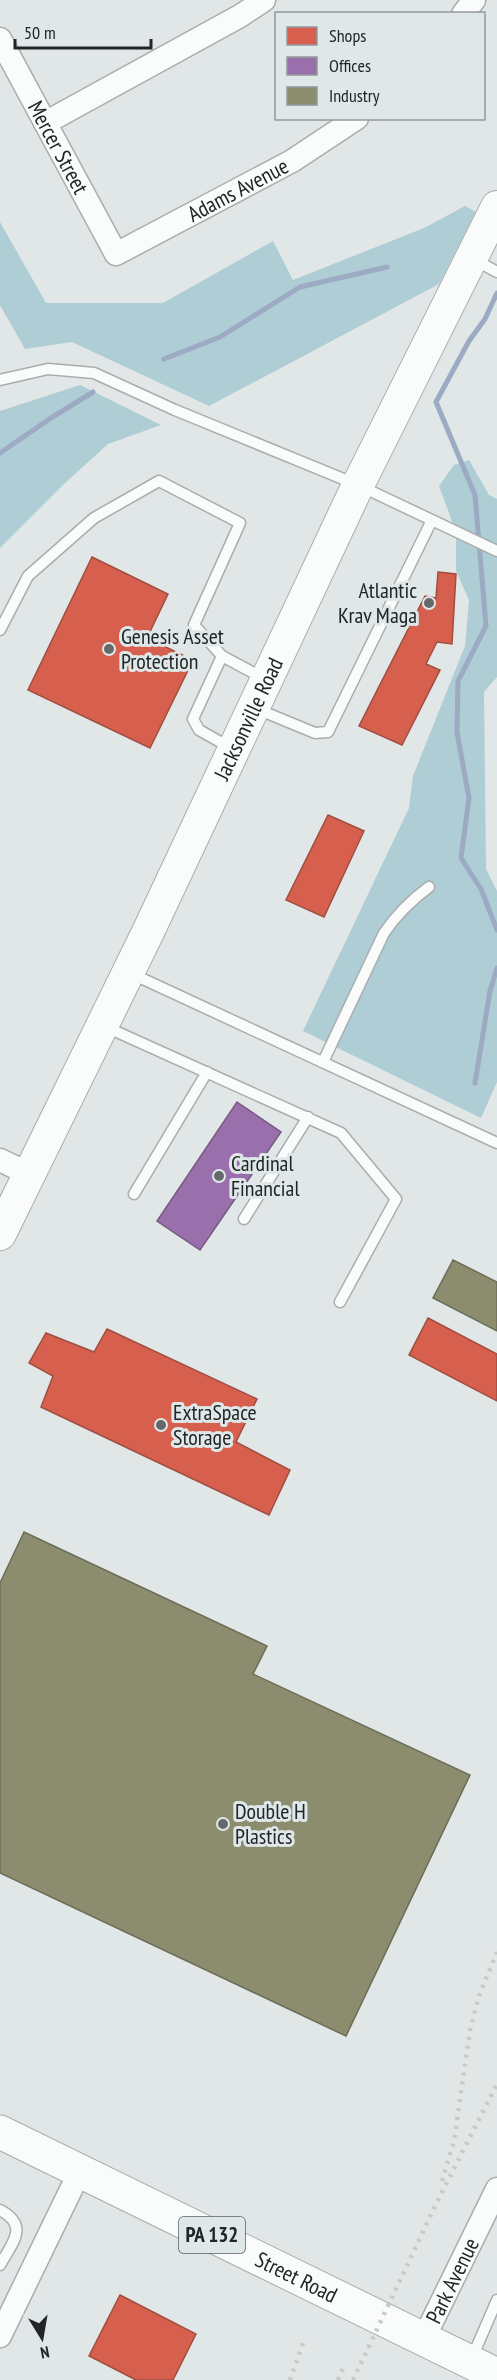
<svg xmlns="http://www.w3.org/2000/svg" width="497" height="2380" font-family="'PT Sans Narrow',sans-serif">
<style>
.forest{fill:#afcdd4}
.shops{fill:#d6604d;stroke:#a04e41;stroke-width:1.5}
.offices{fill:#9970ab;stroke:#755a83;stroke-width:1.5}
.industry{fill:#8c8c6e;stroke:#6c6d58;stroke-width:1.5}
.lines{fill:none;stroke-linecap:round;stroke-linejoin:round}
.stream{stroke:#9caac3;stroke-width:5}
.lane-casing{stroke:#aaadae;stroke-width:13}
.street-casing{stroke:#aaadae;stroke-width:25}
.secondary-casing{stroke:#aaadae;stroke-width:34}
.primary-casing{stroke:#aaadae;stroke-width:35}
.lane{stroke:#fafbfb;stroke-width:10}
.street{stroke:#fafbfb;stroke-width:22}
.secondary{stroke:#fafbfb;stroke-width:32}
.primary{stroke:#fafbfb;stroke-width:33}
.rail{stroke:#c8c9c9;stroke-width:4.5;stroke-dasharray:3 6;stroke-linecap:butt}
.poi-dot{fill:#65696a;stroke:#dfe7e9;stroke-width:2}
.labels{text-anchor:middle;stroke-width:6;stroke-linejoin:round;paint-order:stroke}
.shield{fill:#dfe7e9;stroke:#5b5f60;stroke-width:1.5}
.shield-label{font-size:21px;font-weight:bold;fill:#222526}
.street-label{font-size:22px;fill:#222526;stroke:#dfe7e9}
.poi-label{font-size:22px;fill:#222526;stroke:#dfe7e9;text-anchor:start}
</style>
<rect width="100%" height="100%" fill="#e1e6e7"/>
<path class="forest" d="M465 206 476 212 439 284 209 406 72 342 25 349 0 305V222L46 303H163L273 241 293 280 424 228Z
M80 385 161 425 108 444 65 483 0 548V411Z
M469 460 489 495 497 499V677L484 692 486 869 497 891V1082L481 1118 303 1031 409 808 413 776 465 646 469 600 456 571V532L439 486 454 465Z"/>
<path class="shops" d="M92 557 168 594 147 638 193 660 150 748 28 690Z
M438 572 456 574 452 644 437 642 426 664 440 670 402 745 359 726 425 596 436 598Z
M328 815 364 831 324 917 286 900Z
M428 1318 497 1354V1401L409 1355Z
M107 1329 257 1399 236 1442 290 1470 269 1515 41 1407 53 1376 29 1363 46 1333 94 1352Z
M120 2295 196 2334 173 2380H136L89 2356Z"/>
<path class="offices" d="M237 1102 281 1132 200 1250 157 1221Z"/>
<path class="industry" d="M453 1260 497 1282V1331L433 1298Z
M24 1532 267 1646 253 1674 470 1775 346 2036 0 1873V1583Z"/>
<g class="lines">
<path class="stream" d="M497 293 485 319 469 341 436 402 475 495 486 626 458 681 457 732 469 798 461 858 481 889 497 930
M164 359 220 337 300 287 387 267
M0 453 51 418 93 392
M475 1083 490 991 497 968"/>
<g class="lane-casing">
<path id="lane" d="M475 260 497 272
M0 380 48 369 94 373 175 410 358 485 497 551
M0 630 28 576 94 518 159 481 240 523 194 625 222 656 263 678
M222 656 193 719 199 730 231 748
M257 709 315 733 328 732 432 520
M130 973 497 1143
M106 1027 341 1133 396 1199 340 1302
M323 1062 384 933C397 914 410 901 429 887
M134 1194 207 1072
M244 1219 308 1117
M0 2210C30 2226 12 2243 0 2265
M471 2360 497 2300"/>
</g>
<g class="street-casing">
<g id="street">
<path d="M463 14 474 0"/>
<path id="s1" d="M0 39 116 254 292 161 357 118"/>
<path d="M45 123 240 16 264 0"/>
<path d="M0 1160 29 1174"/>
<path d="M0 2336 80 2171"/>
<path id="s2" d="M424 2338 497 2189"/>
</g>
</g>
<g class="secondary-casing">
<g id="secondary">
<path id="s3" d="M0 1234 148 932 358 485 497 207"/>
</g>
</g>
<g class="primary-casing">
<g id="primary">
<path id="s4" d="M0 2132 497 2375"/>
</g>
</g>
<use href="#lane" class="lane"/>
<use href="#street" class="street"/>
<use href="#secondary" class="secondary"/>
<use href="#primary" class="primary"/>
<path class="rail" d="M442 2181 454 2141 470 2030 479 1996 497 1952
M290 2380 304 2340
M338 2380 345 2364
M353 2380 437 2202 497 2084"/>
</g>
<g class="poi-dot">
<circle cx="429" cy="603" r="6"/>
<circle cx="109" cy="649" r="6"/>
<circle cx="219" cy="1176" r="6"/>
<circle cx="161" cy="1425" r="6"/>
<circle cx="223" cy="1824" r="6"/>
</g>
<g class="labels">
<rect class="shield" x="179" y="2217" width="66" height="36" rx="4.5"/>
<g class="shield-label">
<text x="212" y="2242">PA 132</text>
</g>
<g class="street-label">
<text dy="8" stroke="none"><textPath href="#s1" startOffset="123">Mercer Street</textPath></text>
<text dy="8" stroke="none"><textPath href="#s1" startOffset="382">Adams Avenue</textPath></text>
<text dy="8" stroke="none"><textPath href="#s3" startOffset="572">Jacksonville Road</textPath></text>
<text dy="8" stroke="none"><textPath href="#s4" startOffset="330">Street Road</textPath></text>
<text dy="8" stroke="none"><textPath href="#s2" startOffset="64">Park Avenue</textPath></text>
</g>
<g class="poi-label">
<text x="417" y="598" text-anchor="end">Atlantic<tspan x="417" dy="25">Krav Maga</tspan></text>
<text x="121" y="644">Genesis Asset<tspan x="121" dy="25">Protection</tspan></text>
<text x="231" y="1171">Cardinal<tspan x="231" dy="25">Financial</tspan></text>
<text x="173" y="1420">ExtraSpace<tspan x="173" dy="25">Storage</tspan></text>
<text x="235" y="1819">Double H<tspan x="235" dy="25">Plastics</tspan></text>
</g>
</g>
<rect x="275" y="12" width="210" height="108" fill="#dfe7e9" stroke="#93999b" stroke-width="1.5"/>
<rect x="287" y="27" width="30" height="18" fill="#d6604d" stroke="#93999b" stroke-width="1.5"/>
<text x="329" y="42" font-size="18" fill="#222526">Shops</text>
<rect x="287" y="57" width="30" height="18" fill="#9970ab" stroke="#93999b" stroke-width="1.5"/>
<text x="329" y="72" font-size="18" fill="#222526">Offices</text>
<rect x="287" y="87" width="30" height="18" fill="#8c8c6e" stroke="#93999b" stroke-width="1.5"/>
<text x="329" y="102" font-size="18" fill="#222526">Industry</text>
<g transform="translate(42 2338) rotate(169)" stroke="#dfe7e9" stroke-width="4.5" paint-order="stroke">
<path d="M0-4.5L10 22L0 15L-10 22Z" fill="#222526"/>
<text y="-9" font-size="16" font-weight="bold" text-anchor="middle" fill="#222526">N</text>
</g>
<path d="M15 39v9h136v-9" fill="none" stroke="#222526" stroke-width="3"/>
<text x="24" y="39" font-size="18" fill="#222526" stroke="#dfe7e9" stroke-width="4.5" paint-order="stroke">50 m</text>
</svg>
